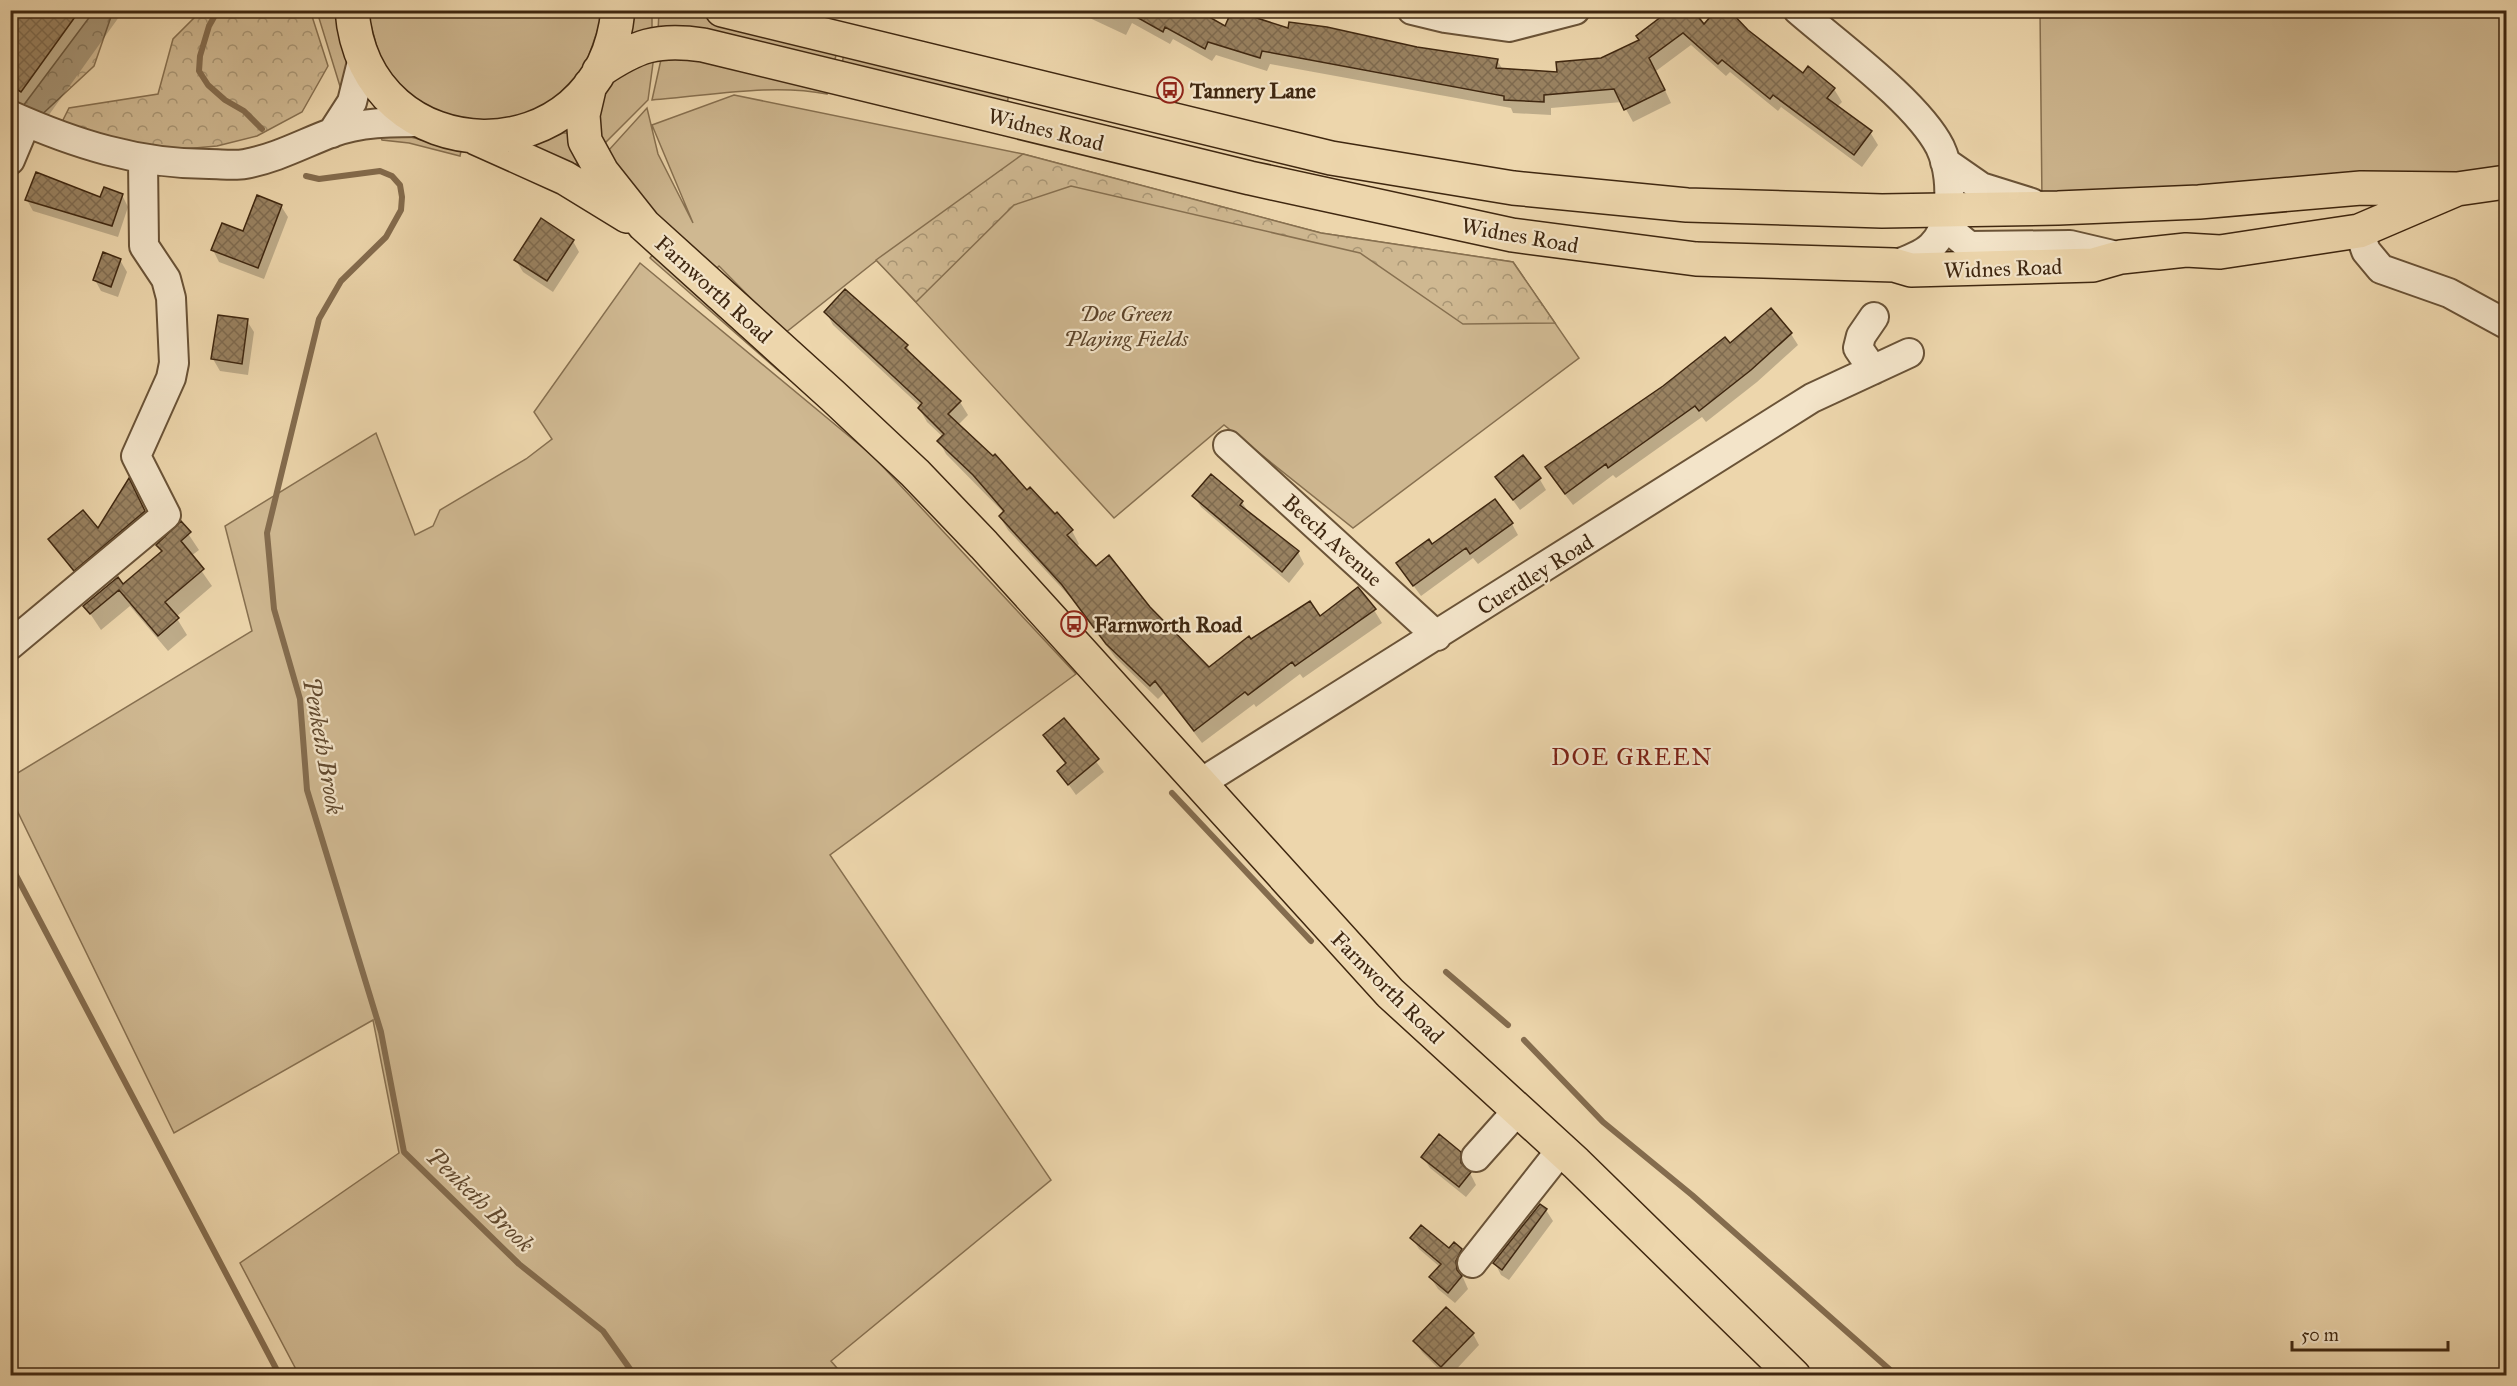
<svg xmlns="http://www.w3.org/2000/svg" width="2517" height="1386" font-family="'IM FELL Great Primer',serif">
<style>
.green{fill:#cfb891;stroke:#877050;stroke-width:1.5}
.forest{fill:url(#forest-crowns);stroke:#877050;stroke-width:1.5}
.shadow{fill:#0003}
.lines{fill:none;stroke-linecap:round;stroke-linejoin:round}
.stream{stroke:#846c4e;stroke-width:6}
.building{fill:url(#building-cross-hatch);stroke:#3f2710;stroke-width:1.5}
.minor-casing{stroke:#6a5337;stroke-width:32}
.major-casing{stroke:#3f2710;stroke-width:36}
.minor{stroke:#f3e4c9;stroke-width:28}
.major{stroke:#edd6ac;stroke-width:33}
.labels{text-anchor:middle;stroke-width:4.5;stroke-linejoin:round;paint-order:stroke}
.poi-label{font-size:22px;font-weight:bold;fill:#3f2710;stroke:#f3e4c9;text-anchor:start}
.street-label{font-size:22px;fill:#3f2710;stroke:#f3e4c9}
.park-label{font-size:22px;font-style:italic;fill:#5c442a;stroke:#f3e4c9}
.water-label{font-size:24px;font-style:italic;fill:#624a2f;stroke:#f3e4c9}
.neighbourhood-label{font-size:24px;letter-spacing:1.5px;fill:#7a1f14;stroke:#f3e4c9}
</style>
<defs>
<pattern id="forest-crowns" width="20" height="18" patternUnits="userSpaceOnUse" patternTransform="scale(1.5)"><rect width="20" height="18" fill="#cfb891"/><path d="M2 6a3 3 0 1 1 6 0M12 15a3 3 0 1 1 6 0" fill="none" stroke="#a99675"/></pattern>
<pattern id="building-cross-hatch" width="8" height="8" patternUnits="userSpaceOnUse" patternTransform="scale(1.5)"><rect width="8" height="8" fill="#998261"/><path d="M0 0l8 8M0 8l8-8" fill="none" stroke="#7e6a4f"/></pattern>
</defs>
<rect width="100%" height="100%" fill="#edd6ac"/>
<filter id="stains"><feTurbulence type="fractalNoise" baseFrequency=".00333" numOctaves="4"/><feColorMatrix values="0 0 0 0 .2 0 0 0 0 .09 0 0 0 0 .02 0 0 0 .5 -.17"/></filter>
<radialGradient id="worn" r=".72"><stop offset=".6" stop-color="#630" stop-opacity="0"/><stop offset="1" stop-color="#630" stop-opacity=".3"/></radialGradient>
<path class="green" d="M314 11H336L337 13 350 70 343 96 319 18Z
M367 11H604L585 67 549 104 505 121 451 118 410 96 381 62Z
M632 11H652V33L629 39Z
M659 11H688L729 25 837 52 833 66 658 32Z
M2040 11H2506V167L2415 178 2042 203Z
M670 54 828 88 827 94C771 83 708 96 652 100L662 55Z
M844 54 1009 94 1006 108 841 68Z
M654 56 648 100 600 148C596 134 597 125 600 111 607 74 624 73 654 56Z
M734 95 1023 154 1321 233 1513 262 1579 358 1353 528 1224 425 1114 518 877 260 785 333 719 266 713 272 626 185 608 151 647 108 658 154 693 223 652 125Z
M563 133H568L580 160 571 168 531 145Z
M380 135 411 137 461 151 460 156 409 143 382 140Z
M654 253 791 373 787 377 780 372 650 258Z
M640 263 873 456 1076 674 830 855 1051 1180 831 1361 843 1375H299L240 1263 399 1153 373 1020 174 1133 11 798V777L252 631 225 526 376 433 415 535 433 526 440 510 526 459 552 439 534 412Z"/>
<path class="forest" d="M94 11H113L94 66 36 120 23 106Z
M201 11 310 10 328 66 302 112 257 136 217 146 139 153 59 128 69 108 158 94 173 39Z
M1023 154 1321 233 1513 262 1555 323 1463 324 1360 253 1071 186 1014 205 916 302 876 260Z"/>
<path class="shadow" d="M13 10H124L41 126 10 104V15Z
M1066 10H1194L1226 28 1231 12 1289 30 1497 60 1503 70 1558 73 1602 59 1641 40 1664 17 1660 10H1691L1704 27 1747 31 1803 75 1834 89 1842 102 1837 107 1870 132 1878 145 1862 167 1781 107 1778 111 1730 72 1726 76 1691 45 1656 71 1671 103 1633 122 1622 102 1551 108V115L1513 113 1511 108 1270 64 1267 71 1216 55 1212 61 1173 39 1170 44 1132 23 1126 35 1079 13 1077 16Z
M122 195 128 207 118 237 33 211 27 200 101 199Z
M281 206 288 217 264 279 219 262 213 250 244 233Z
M573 241 579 252 553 292 523 272 516 260Z
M120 260 127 272 118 297 101 291 95 280Z
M826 312 907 346 913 358 960 402 968 415 958 425 1027 492 1072 531 1079 544 1076 547 1095 568 1149 608 1209 669 1251 641 1319 618 1374 610 1382 623 1303 678 1300 674 1256 707 1254 704 1202 743 1164 693 1158 699 1115 657 1071 598 1008 530 1000 517 1004 513 946 454 939 441 943 437 927 422 919 408 921 407 833 325Z
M247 321 254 332 248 375 220 371 213 359Z
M1791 334 1798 345 1757 382 1706 422 1702 417 1616 478 1613 475 1573 505 1553 479 1547 468 1730 346Z
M1211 476 1242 502 1249 513 1298 552 1304 564 1289 583 1201 507 1194 496Z
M1497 478H1539L1546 490 1520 510Z
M137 495 153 526 83 585 50 540 98 531Z
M181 523 199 550 191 556 212 586 176 617 187 635 168 651 130 606 101 630 85 606 123 586 163 552 158 545Z
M1512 524 1518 535 1478 564 1473 558 1421 596 1405 574 1432 546Z
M1064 720 1104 772 1076 795 1059 771 1066 765 1045 736Z
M1460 1153 1476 1185 1466 1197 1430 1168 1423 1157Z
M1546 1210 1553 1221 1509 1280 1501 1275 1495 1263Z
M1412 1238 1449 1250H1461L1468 1261 1461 1273 1468 1289 1455 1303 1438 1289 1431 1278 1440 1267 1419 1249Z
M1473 1334 1479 1345 1450 1376H1446L1422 1352 1415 1341Z"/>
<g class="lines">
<path class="stream" d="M218 10 209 26 200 56 199 71 208 85 225 100 244 111 262 129
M306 176 319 179 380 171 392 176 400 185 402 197 401 210 386 237 341 281 319 319 267 533 274 609 300 699 307 790 381 1032 404 1152 519 1264 603 1331 635 1376
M1172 793 1311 941
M10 864 280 1376
M1446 972 1508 1025
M1524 1040 1603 1122 1692 1195 1897 1376"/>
</g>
<path class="building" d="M10 10H80L21 92 10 85Z
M1124 10H1197L1225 26 1232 10 1288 28 1289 22 1327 27 1417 47 1498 59 1496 68 1557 72 1556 62 1601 58 1639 40 1636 36 1670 10H1693L1704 24 1716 10H1729L1748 30 1803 73 1808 66 1835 88 1827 98 1872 131 1854 155 1773 95 1770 99 1722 60 1718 64 1683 33 1649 58 1665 90 1624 110 1614 89 1544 95V102L1504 100V96L1262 51 1260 58 1208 42 1205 49 1165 27 1163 32Z
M36 172 100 197 104 187 123 194 112 226 25 200Z
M257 195 282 205 258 268 211 250 222 223 243 231Z
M541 218 574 240 547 281 514 260Z
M103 252 121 259 111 287 93 280Z
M845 289 908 345 905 348 961 401 948 414 993 456 995 454 1027 490 1030 487 1055 514 1057 512 1073 530 1067 535 1096 566 1109 555 1150 607 1209 667 1249 636 1251 639 1310 601 1320 616 1358 587 1376 609 1295 666 1292 662 1248 695 1245 692 1194 731 1155 681 1150 686 1106 644 1062 585 999 516 1004 511 973 475 937 441 944 434 918 408 922 403 824 312Z
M1771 308 1792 333 1751 370 1699 411 1695 406 1608 468 1606 464 1565 494 1545 467 1663 386 1725 337 1730 343Z
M218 315 248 319 242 364 211 359Z
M1523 455 1541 478 1513 500 1495 477Z
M1211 474 1243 501 1240 505 1299 551 1282 572 1192 496Z
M129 478 145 511 74 571 48 539 83 510 98 528Z
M1495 499 1513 523 1470 554 1466 548 1413 586 1396 563 1429 539 1432 544Z
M181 521 191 532 181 541 204 569 165 602 179 618 158 636 119 590 90 614 83 606 118 577 123 584 162 551 156 545Z
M1064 718 1099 759 1068 785 1057 771 1066 763 1043 735Z
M1439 1134 1461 1152V1163L1471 1172 1459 1187 1421 1157Z
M1540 1204 1547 1209 1502 1270 1493 1263Z
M1421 1225 1449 1248 1454 1242 1462 1249 1456 1261 1457 1270 1462 1276 1448 1293 1429 1277 1441 1264 1410 1238Z
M1446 1307 1474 1333 1441 1367 1413 1341Z"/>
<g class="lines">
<g class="minor-casing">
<path id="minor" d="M1412 10 1445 18 1509 27 1575 10
M1798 10C1838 45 1917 102 1940 147 1949 166 1951 190 1948 210 1942 245 1927 254 1894 265
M10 115C75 144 138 164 209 164 221 164 234 166 245 164 277 158 302 144 331 133 360 122 392 122 422 122
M332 133 352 102 363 58
M10 160 26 122
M1945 162 1981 187 2032 203
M1948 211 1950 230 1969 246 2070 245 2121 257
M2359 231 2366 251 2381 269 2449 293 2506 324
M1873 370 1858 348 1861 336 1874 317
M1228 445 1437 636
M10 645 166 515 136 456 171 378 174 363 171 298 166 279 144 246 143 161
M1199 784 1812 398 1909 353
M1476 1157 1517 1111
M1472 1263 1561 1150"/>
</g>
<g class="major-casing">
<path id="major" d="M352 10C364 176 602 181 618 10
M722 10 1331 158 1513 188 1687 205 1882 211 2058 208 2199 202 2361 188 2457 189 2506 182
M599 71C636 46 657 38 703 45L1250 178 1512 235 1696 259 1894 265 1911 270 2093 265 2121 257 2186 250 2220 252 2359 231 2457 189
M590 85 583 115 585 141 602 172 644 225 833 396 915 473 984 545 1390 993 1576 1163 1794 1376
M476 138 565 178 627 216"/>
</g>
<use href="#minor" class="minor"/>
<use href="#major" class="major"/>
</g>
<defs>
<g id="bus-ring" transform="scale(1.35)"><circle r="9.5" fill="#f3e4c9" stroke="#8f2418" stroke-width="1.5"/><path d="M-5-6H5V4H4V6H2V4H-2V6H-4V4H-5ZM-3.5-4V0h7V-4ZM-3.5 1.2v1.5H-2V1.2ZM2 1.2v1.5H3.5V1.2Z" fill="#8f2418"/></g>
</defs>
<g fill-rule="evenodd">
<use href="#bus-ring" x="1170" y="90"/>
<use href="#bus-ring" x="1074" y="624"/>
</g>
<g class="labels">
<g class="poi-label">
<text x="1190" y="98">Tannery Lane</text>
<text x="1094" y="632">Farnworth Road</text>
</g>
<g class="street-label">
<text transform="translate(1046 129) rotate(14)" y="8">Widnes Road</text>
<text transform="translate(1520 235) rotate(10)" y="8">Widnes Road</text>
<text transform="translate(2003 268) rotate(-2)" y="8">Widnes Road</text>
<text transform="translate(714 289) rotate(42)" y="8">Farnworth Road</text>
<text transform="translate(1333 540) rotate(42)" y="8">Beech Avenue</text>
<text transform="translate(1535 574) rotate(-32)" y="8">Cuerdley Road</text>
<text transform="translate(1388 987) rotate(45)" y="8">Farnworth Road</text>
</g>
<g class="park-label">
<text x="1126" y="321">Doe Green<tspan x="1126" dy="25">Playing Fields</tspan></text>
</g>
<g class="water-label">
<text transform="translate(323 746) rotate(80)" y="8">Penketh Brook</text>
<text transform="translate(480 1200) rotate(44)" y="8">Penketh Brook</text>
</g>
<g class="neighbourhood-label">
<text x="1632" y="765">DOE GREEN</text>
</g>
</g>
<rect width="2517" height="1386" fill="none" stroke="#edd6ac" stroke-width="36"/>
<rect x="12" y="12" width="2493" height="1362" fill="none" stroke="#3f2710" stroke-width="3"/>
<rect x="18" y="18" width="2481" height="1350" fill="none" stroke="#3f2710" stroke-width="1.5"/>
<path d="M2292 1341v9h156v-9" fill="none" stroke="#3f2710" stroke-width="3"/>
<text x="2301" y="1341" font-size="18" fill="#3f2710" stroke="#f3e4c9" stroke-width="4.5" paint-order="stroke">50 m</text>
<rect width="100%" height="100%" filter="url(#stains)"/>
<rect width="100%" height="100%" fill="url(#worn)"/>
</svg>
